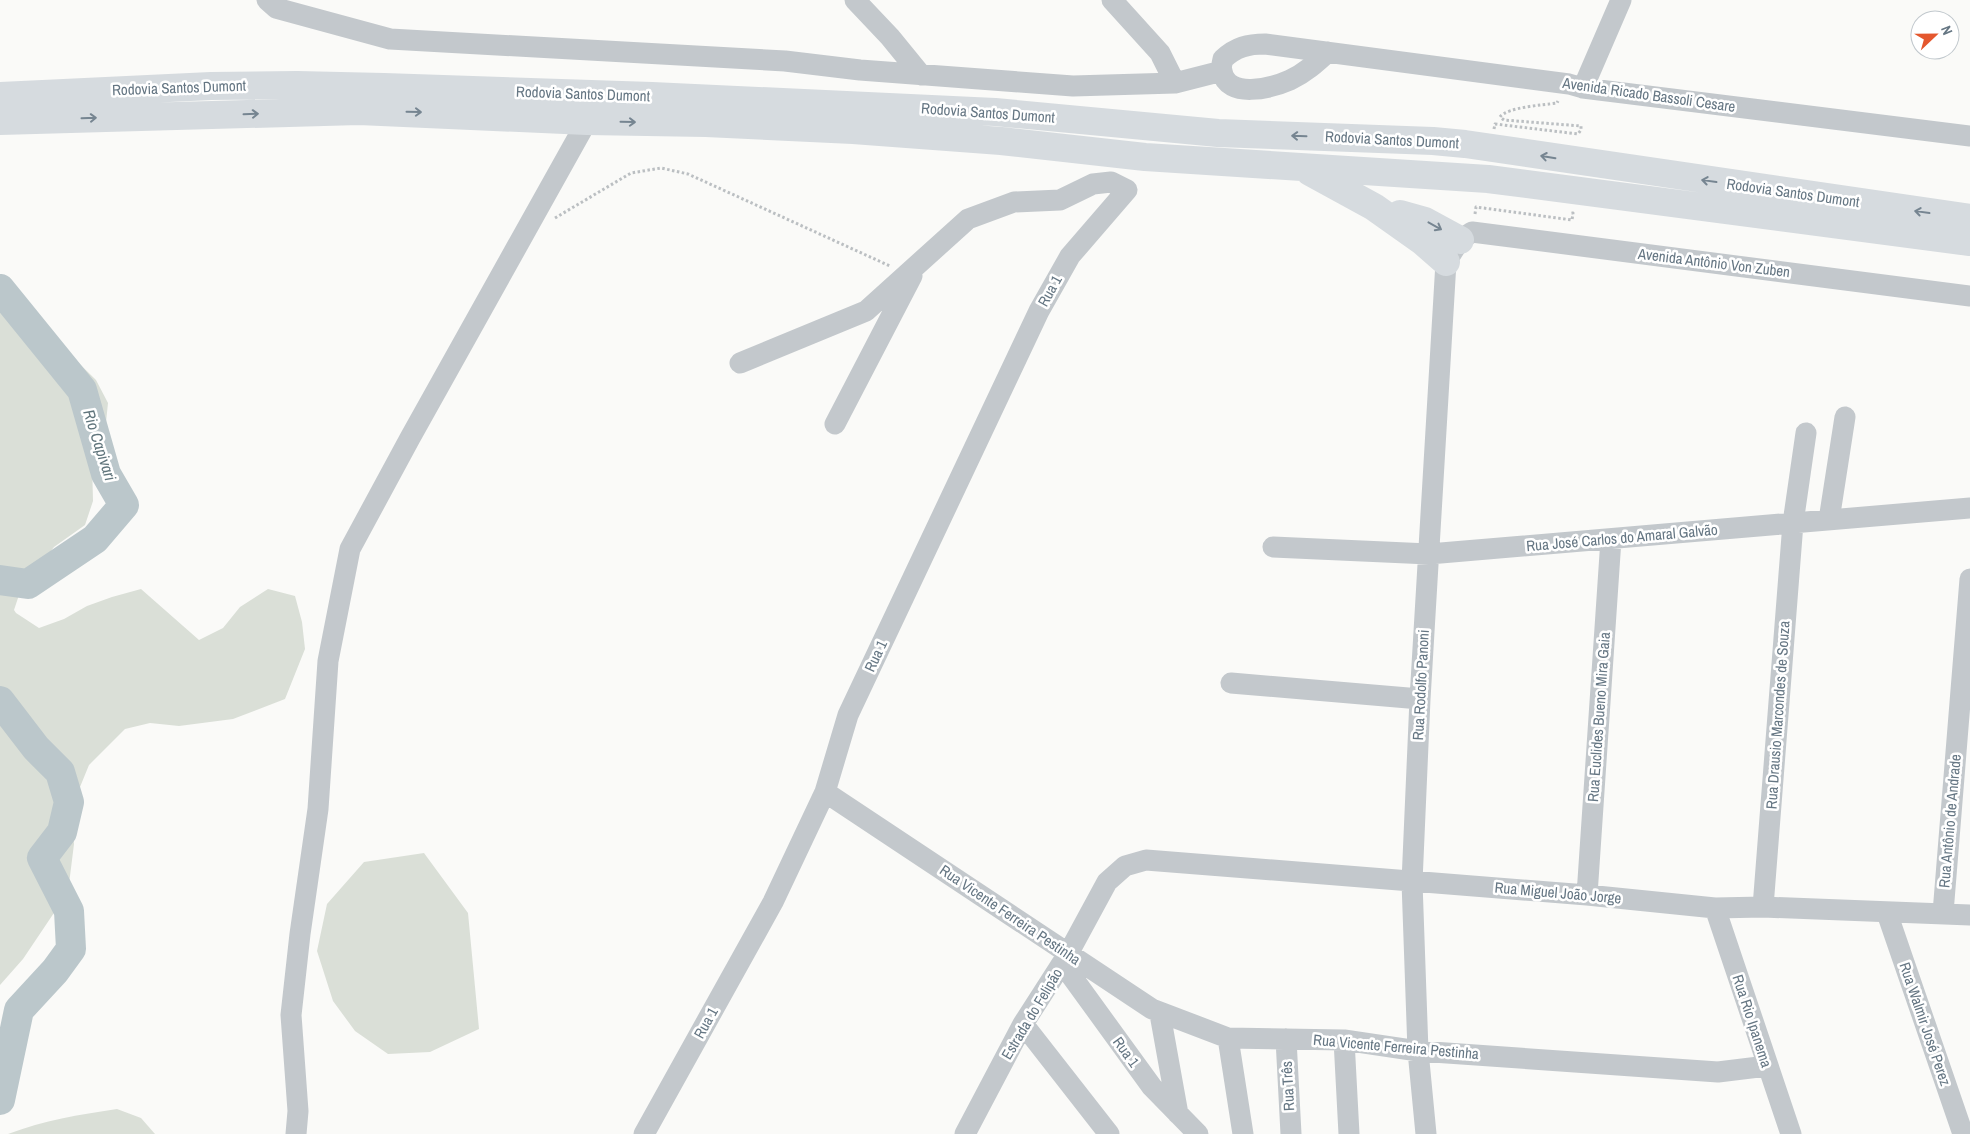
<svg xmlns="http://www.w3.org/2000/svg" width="1970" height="1134" font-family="'Archivo Narrow',sans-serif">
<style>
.green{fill:#dadfd7}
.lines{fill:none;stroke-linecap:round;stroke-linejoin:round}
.river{stroke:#bbc7cb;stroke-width:30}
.path{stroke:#bbbfc2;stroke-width:3;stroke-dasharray:2.5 2.5;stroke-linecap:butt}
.minor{stroke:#c3c8cc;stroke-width:21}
.highway{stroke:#d6dbdf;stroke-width:28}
.oneway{stroke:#768591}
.labels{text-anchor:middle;stroke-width:5;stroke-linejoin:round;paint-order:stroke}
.street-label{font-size:15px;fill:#657683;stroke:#fff}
.water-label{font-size:16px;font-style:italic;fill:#60757c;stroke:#fff}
</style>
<rect width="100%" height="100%" fill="#fafaf8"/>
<path class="green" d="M0 286 96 380 108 403 105 432 92 462 93 501 85 525 54 547 21 589 14 610 16 613 39 628 64 619 87 606 112 597 141 589 199 640 223 628 240 607 268 589 295 596 302 622 305 649 285 699 233 719 179 726 150 723 125 729 89 765 71 809 74 844 68 892 23 959 0 985Z
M424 853 468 913 479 1029 430 1052 388 1054 355 1031 333 1001 317 951 327 904 364 862Z
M117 1109 141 1118 155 1134H8C45 1120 78 1115 117 1109Z"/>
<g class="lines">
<path class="river" d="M0 289 82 390 106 474 124 505 95 539 28 584 0 580
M0 701 36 748 60 772 69 802 62 832 42 858 69 911 71 949 55 971 19 1010 0 1100"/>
<path class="path" d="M1494 129 1495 124 1578 134 1581 130V126L1504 120 1500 117C1507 107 1544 105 1557 103L1558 101
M1475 214 1476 207 1572 220 1573 213H1570
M555 218 631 173 661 168 688 174 890 266"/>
<path class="minor" d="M267 0 276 8 390 39 785 61 860 70 1073 86 1175 83 1222 71
M855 0 890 37 921 75
M1112 0 1160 53 1175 83
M1328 52C1316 63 1305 73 1290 80 1272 88 1227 100 1222 71 1221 68 1222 63 1223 59 1236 47 1248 44 1265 44L1569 84 1583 88 1970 136
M1583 88 1621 0
M835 424 912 276
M1829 520 1845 417
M1273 547 1429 554 1970 508
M1231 683 1420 699
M825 792 1152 1009 1228 1038 1344 1040 1418 1051 1718 1072 1767 1066
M1587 895 1611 539
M1763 907 1793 523 1806 433
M1715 908 1791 1134
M1887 913 1963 1134
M1943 913 1970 579
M1062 963 1152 1087 1198 1134
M1160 1014 1178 1114
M1023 1024 1109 1134
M1228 1038 1243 1134
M1286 1039 1291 1134
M1344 1040 1349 1134
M296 1134 298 1111 291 1015 300 934 318 809 328 661 350 549 410 438 587 121
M644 1134 773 902 825 792 848 715 1039 311 1070 256 1127 190 1111 182 1093 184 1060 200 1014 202 968 219 866 311 740 363
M965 1134 1023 1024 1068 954 1107 882 1125 866 1146 860 1587 895 1715 908 1763 907 1970 915
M1426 1134 1418 1051 1412 882 1420 699 1446 262 1460 240 1472 232 1970 296"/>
<path class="highway" d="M0 96 211 86 297 85 384 87 652 96 995 112 1218 133 1433 141 1465 144 1970 218
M0 121 359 111 587 121 706 123 853 130 1001 141 1145 157 1488 179 1970 242
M1310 172 1374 207 1422 241 1446 262
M1400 214 1425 221 1460 240"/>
</g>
<defs><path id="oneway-shaft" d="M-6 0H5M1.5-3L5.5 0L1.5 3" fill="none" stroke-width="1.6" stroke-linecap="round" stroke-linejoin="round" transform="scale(1.25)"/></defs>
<g class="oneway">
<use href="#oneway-shaft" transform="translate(414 112) rotate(1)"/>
<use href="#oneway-shaft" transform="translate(251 114) rotate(-2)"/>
<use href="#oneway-shaft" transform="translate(89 118) rotate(-2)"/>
<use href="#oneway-shaft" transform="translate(628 122) rotate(1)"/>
<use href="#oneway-shaft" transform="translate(1299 136) rotate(-178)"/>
<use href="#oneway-shaft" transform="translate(1548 157) rotate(-171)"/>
<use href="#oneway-shaft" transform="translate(1709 181) rotate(-172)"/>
<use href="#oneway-shaft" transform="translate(1922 212) rotate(-172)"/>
<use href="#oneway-shaft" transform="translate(1435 226) rotate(29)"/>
</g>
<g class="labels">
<g class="street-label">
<text transform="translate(179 88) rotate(-2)" y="5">Rodovia Santos Dumont</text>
<text transform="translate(583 94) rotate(2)" y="5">Rodovia Santos Dumont</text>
<text transform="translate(1649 95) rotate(8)" y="5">Avenida Ricado Bassoli Cesare</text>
<text transform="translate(988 113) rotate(4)" y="5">Rodovia Santos Dumont</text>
<text transform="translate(1392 140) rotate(3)" y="5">Rodovia Santos Dumont</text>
<text transform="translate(1793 193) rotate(8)" y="5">Rodovia Santos Dumont</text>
<text transform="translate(1714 263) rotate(7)" y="5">Avenida Antônio Von Zuben</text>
<text transform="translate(1050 291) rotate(-61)" y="5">Rua 1</text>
<text transform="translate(1622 538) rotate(-5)" y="5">Rua José Carlos do Amaral Galvão</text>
<text transform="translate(876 656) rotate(-65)" y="5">Rua 1</text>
<text transform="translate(1421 685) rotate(-87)" y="5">Rua Rodolfo Panoni</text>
<text transform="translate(1778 715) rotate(-86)" y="5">Rua Drausio Marcondes de Souza</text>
<text transform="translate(1599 717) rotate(-86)" y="5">Rua Euclides Bueno Mira Gaia</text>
<text transform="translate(1950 821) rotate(-85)" y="5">Rua Antônio de Andrade</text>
<text transform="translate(1558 893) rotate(5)" y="5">Rua Miguel João Jorge</text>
<text transform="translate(1010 915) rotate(34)" y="5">Rua Vicente Ferreira Pestinha</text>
<text transform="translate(1032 1014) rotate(-59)" y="5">Estrada do Felipão</text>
<text transform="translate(1752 1021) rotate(72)" y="5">Rua Rio Ipanema</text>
<text transform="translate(706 1023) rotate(-61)" y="5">Rua 1</text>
<text transform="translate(1925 1024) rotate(71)" y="5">Rua Walmir José Perez</text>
<text transform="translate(1396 1047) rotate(5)" y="5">Rua Vicente Ferreira Pestinha</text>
<text transform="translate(1126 1052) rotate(54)" y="5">Rua 1</text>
<text transform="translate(1288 1086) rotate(-93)" y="5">Rua Três</text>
</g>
<g class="water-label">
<text transform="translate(100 445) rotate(72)" y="6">Rio Capivari</text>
</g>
</g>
<g transform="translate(1935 35) rotate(68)"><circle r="24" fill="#ffffff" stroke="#c1c8cd"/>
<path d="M0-4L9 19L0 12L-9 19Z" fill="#e4572e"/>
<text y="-8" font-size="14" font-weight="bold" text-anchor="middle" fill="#657683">N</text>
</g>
</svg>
